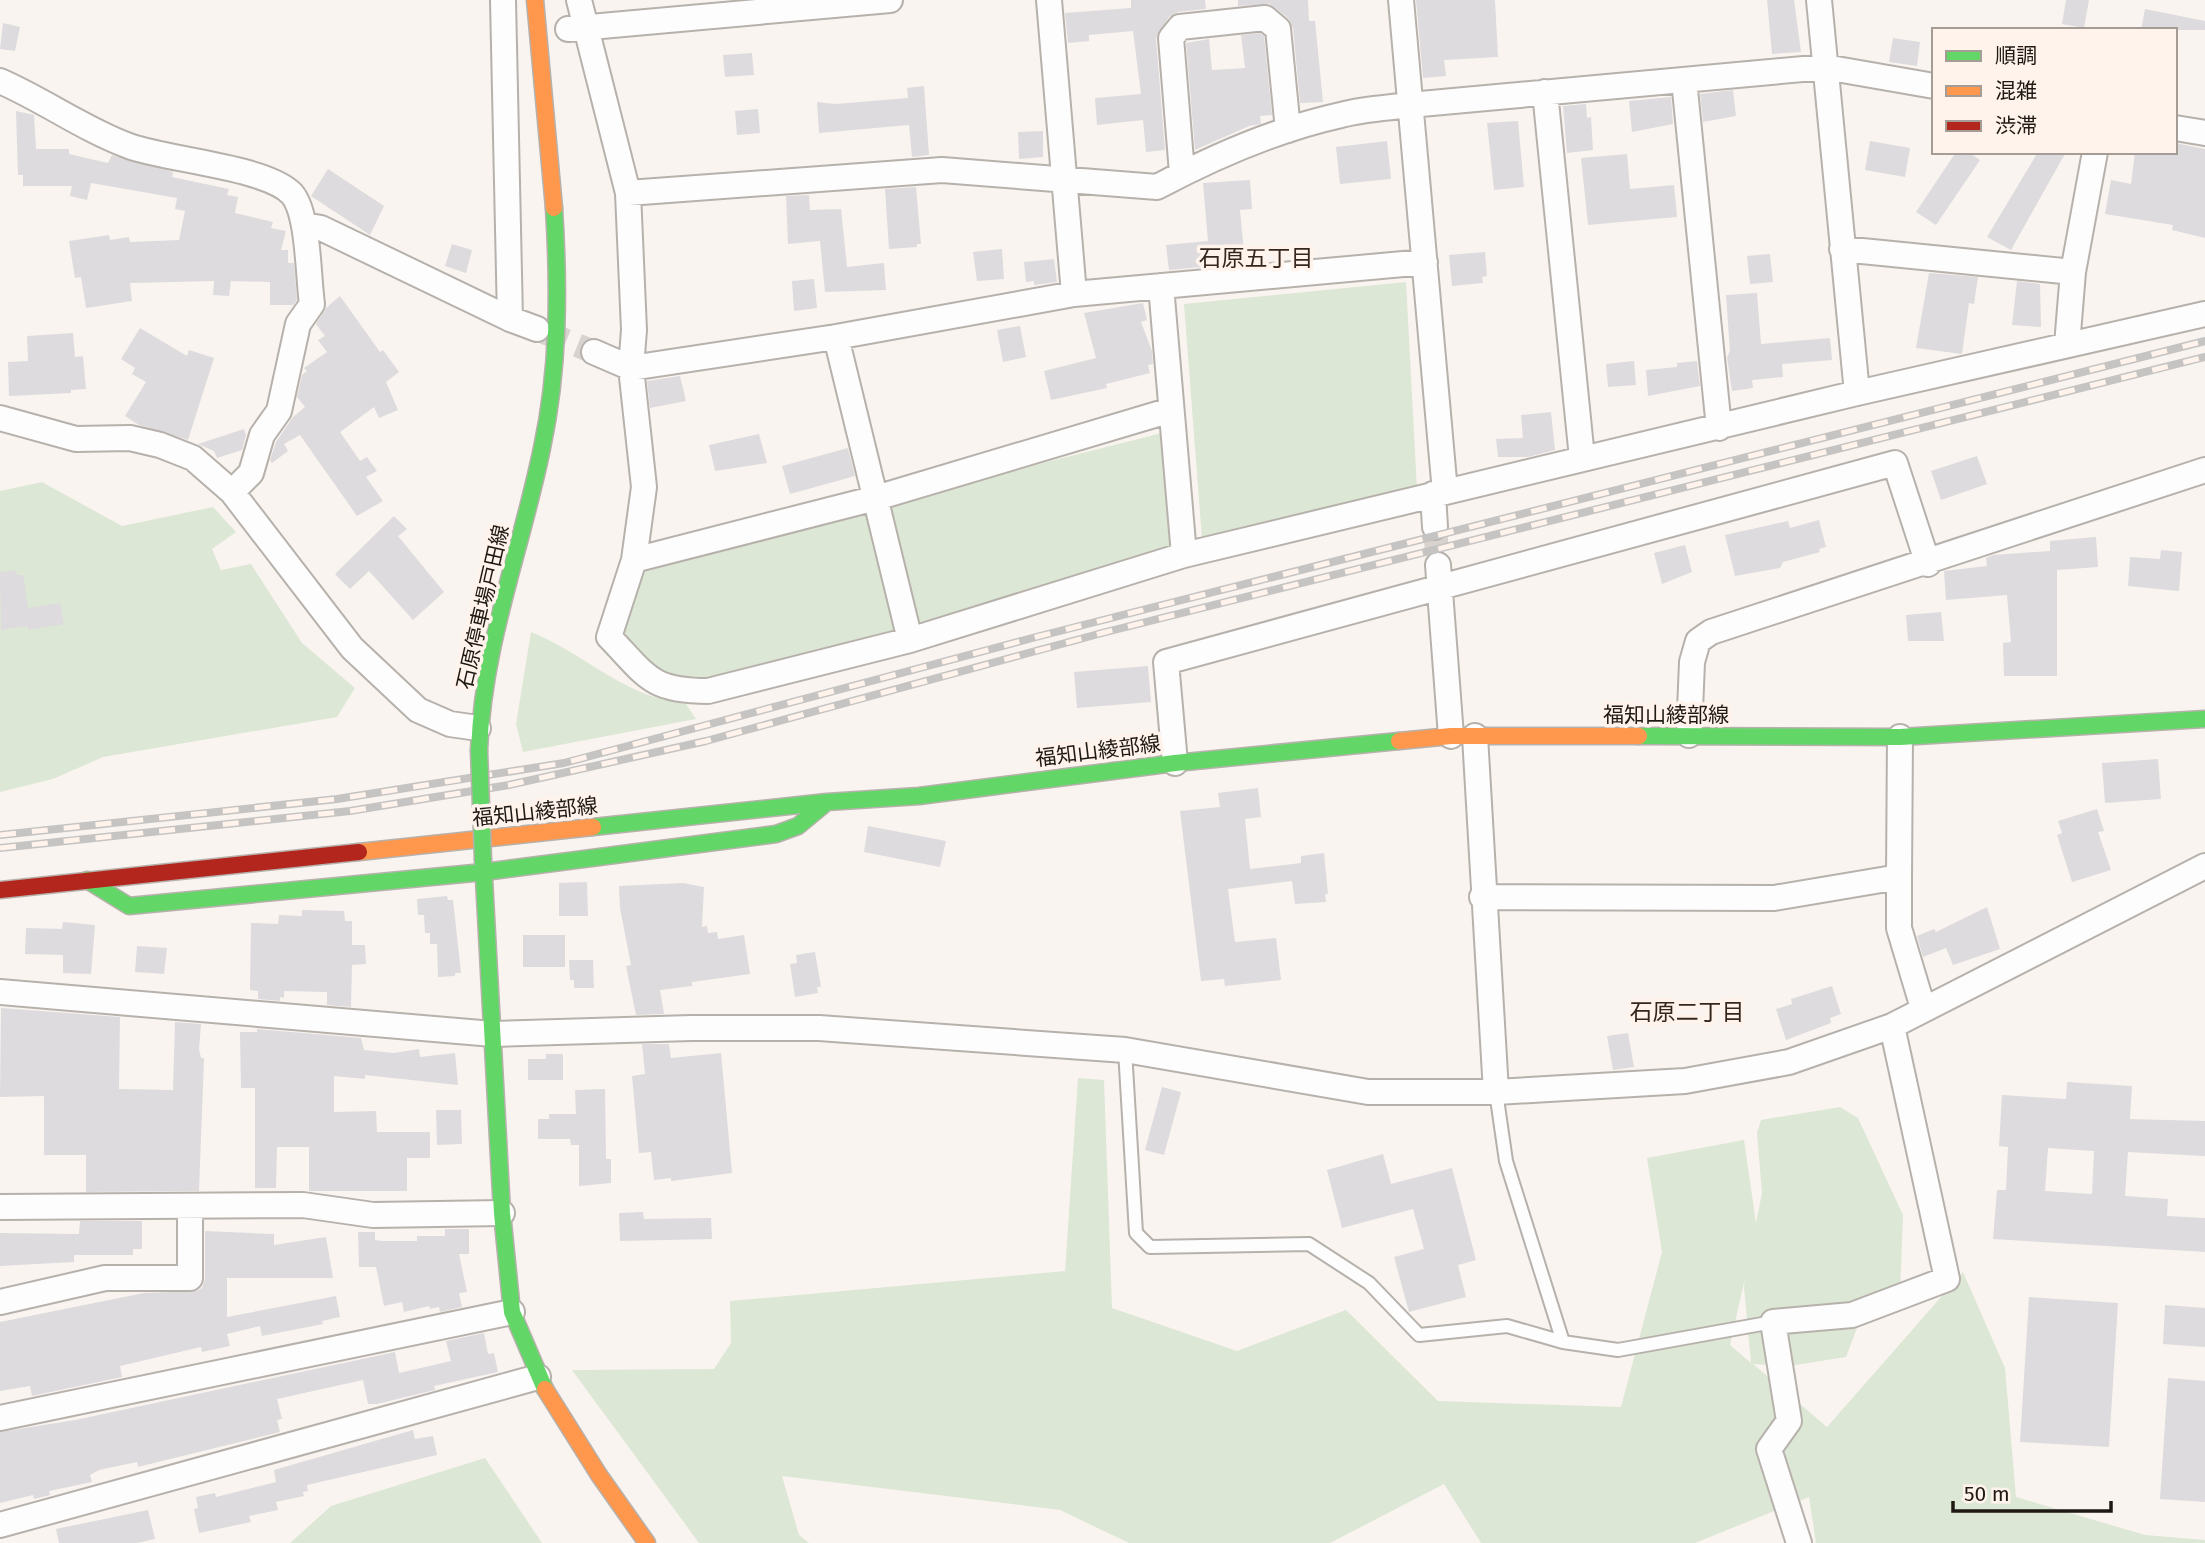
<svg xmlns="http://www.w3.org/2000/svg" width="2205" height="1543" font-family="'Fira Sans','Noto Sans JP',sans-serif">
<style>
.green{fill:#dde7d5;fill-rule:evenodd}
.building{fill:#dddbdd;fill-rule:evenodd}
.lines{fill:none;stroke-linecap:round;stroke-linejoin:round}
.street-tunnel{stroke:#d9d3cf;stroke-width:24;stroke-dasharray:24 12;stroke-linecap:butt}
.lane-casing{stroke:#b7b1ac;stroke-width:16}
.street-casing{stroke:#b7b1ac;stroke-width:28}
.fast-casing{stroke:#b7b1ac;stroke-width:19}
.slow-casing{stroke:#b7b1ac;stroke-width:19}
.jam-casing{stroke:#b7b1ac;stroke-width:19}
.lane{stroke:#fefdfd;stroke-width:12}
.street{stroke:#fefdfd;stroke-width:24}
.fast{stroke:#63d668;stroke-width:16}
.slow{stroke:#ff974d;stroke-width:16}
.jam{stroke:#b3261e;stroke-width:16}
.rail-casing{stroke:#c5c4c2;stroke-width:8}
.rail{stroke:#fff3eb;stroke-width:5;stroke-dasharray:16;stroke-linecap:butt}
.fast-bridge-casing{stroke:#b7b1ac;stroke-width:19;stroke-linecap:butt}
.fast-bridge{stroke:#63d668;stroke-width:16}
.labels{text-anchor:middle;stroke-width:7;stroke-linejoin:round;paint-order:stroke}
.street-label{font-size:21px;fill:#1f1914;stroke:#fff3eb}
.neighbourhood-label{font-size:23px;fill:#35271d;stroke:#fff3eb}
</style>
<rect width="100%" height="100%" fill="#faf4f0"/>
<path class="green" d="M1406 282 1417 490 1202 539 1184 304Z
M1166 432 1180 559 699 682 657 669 622 634 642 564Z
M42 482 122 526 213 507 236 532 212 549 221 570 251 564 302 643 355 688 337 717 103 757 53 779 0 792V491Z
M531 632C572 648 606 679 648 695 660 699 673 701 686 704L696 719 523 752 516 724Z
M1078 1078 1104 1080 1112 1308 1237 1351 1346 1310 1438 1401 1621 1407 1662 1252 1647 1158 1744 1140 1756 1223 1762 1193 1757 1133 1761 1120 1840 1107 1858 1118 1903 1215 1900 1294 1860 1320 1846 1357 1789 1366 1753 1364 1827 1427 1963 1272 2005 1368 2016 1497 2145 1535 2205 1540V1543H1816L1809 1497 1695 1543H1481L1444 1484 1330 1543H1129L1060 1510 782 1476 799 1535 809 1543H699L572 1370 714 1369 731 1343 730 1301 1065 1271ZM1745 1278 1744 1287 1751 1363 1730 1345Z
M485 1458 542 1543H290L331 1506Z"/>
<path class="building" d="M1131 0H1205L1206 9 1178 12 1169 17 1156 38 1165 150 1146 152 1143 120 1097 125 1095 98 1141 94 1133 31 1089 35V41L1068 43 1065 13 1131 8Z
M1238 0H1308L1309 21H1315L1323 102 1300 103 1293 28 1288 18 1270 4 1238 6Z
M1416 0H1495L1498 57 1444 60 1446 76 1423 78Z
M1767 0H1794L1801 52 1772 54Z
M2066 0H2089L2084 28 2062 24Z
M2145 9 2205 21V30H2141Z
M3 23 20 27 15 51 0 49Z
M1260 33 1264 36 1272 115 1260 116 1261 124 1249 126 1195 150 1186 43 1209 39 1212 70 1245 68 1241 35Z
M1893 38 1920 42 1917 66 1889 62Z
M752 53 754 75 725 77 723 55Z
M924 86 929 155 912 157 909 125 819 133 817 102 835 104 908 98 907 88Z
M1733 90 1736 116 1703 122 1700 94Z
M1671 97 1673 124 1632 132 1629 101Z
M1586 104 1587 118 1591 117 1593 150 1567 153 1563 106Z
M758 109 760 133 737 135 735 111Z
M16 111 34 115 36 149H69V154L108 163 112 155 173 172 172 177 229 189 227 195 238 197 235 213 273 222 271 228 286 231 281 250H288V263H294L297 300 293 305H270V282L231 281 229 296 213 295 214 281 130 283 132 301 86 308 81 277 75 278 69 241 109 235 110 240 129 237 130 242 179 240 185 211 175 209 177 198 91 183 87 200 70 196 72 186H23V175H18Z
M1518 121 1524 187 1494 190 1487 123Z
M1043 131V157L1019 159 1018 132Z
M1387 141 1391 179 1340 184 1336 147Z
M1870 141 1910 148 1905 177 1865 170Z
M2175 143 2205 149V238L2172 230 2173 225 2105 214 2111 180 2131 184 2135 152H2175Z
M1956 152H1968L1980 160 1936 225 1916 212Z
M2038 152H2066L2011 250 1987 237Z
M1627 154 1630 189 1674 185 1677 217 1588 225 1581 158Z
M328 169 384 206 370 235 311 196Z
M1250 180 1252 209 1240 210 1245 263 1169 270 1166 245 1208 241 1203 183Z
M916 187 921 244H917V247L889 249 885 189Z
M809 195 810 210 841 209 847 267 884 263 886 290 825 292 820 241 788 244 786 196Z
M452 244 472 250 466 273 445 266Z
M1002 249 1004 279 977 281 973 252Z
M1485 252 1487 276 1482 277 1483 283 1452 286 1449 255Z
M1770 254 1773 282 1750 284 1747 256Z
M1054 259 1057 282 1034 285V281L1026 282 1024 262Z
M1929 273 1978 277 1974 304 1969 303 1962 354 1916 348Z
M814 279 817 308 794 311 792 281Z
M2017 281 2040 284 2041 327 2012 325Z
M1757 293 1761 344 1830 338 1832 360 1782 364 1783 377 1752 380 1753 388 1732 391 1727 357 1730 351 1726 295Z
M340 296 380 352 383 350 399 372 386 382 398 410 379 418 374 407 340 432 360 461 367 457 377 471 366 477 383 501 357 516 300 435 284 444 288 451 272 463 270 460 276 442 293 417 305 407 297 397 302 375 307 371 304 368 327 352 318 340 325 336 316 324 326 308Z
M1143 303 1147 320 1141 322 1152 351 1153 364 1148 365 1150 373 1106 384 1107 388 1051 400 1044 371 1096 358 1084 313Z
M1020 326 1026 357 1003 362 997 330Z
M140 328 187 356 189 350 214 358 188 440 139 425 125 416 146 382 132 374 135 368 121 359Z
M73 333 75 357 83 356 86 389 71 390V393L9 396 8 362 28 361 27 336Z
M1634 361 1636 385 1608 387 1606 364Z
M1697 361 1700 386 1648 396 1646 370 1677 367V363Z
M680 376 686 401 650 408 647 381Z
M1551 412 1555 450 1528 457H1498L1496 439 1523 438 1521 415Z
M244 429 246 435 242 450 217 458 214 451 198 444Z
M759 434 767 463 715 471 709 445Z
M848 448 855 476 790 494 782 466Z
M1977 456 1987 484 1941 500 1931 471Z
M394 516 407 529 398 536 444 592 413 620 369 571 350 589 335 574Z
M1819 520 1826 547 1819 549 1820 552 1783 562 1780 568 1735 576 1725 535 1788 521 1790 528Z
M2096 537 2098 567 2057 570V676H2004L2003 643 2011 642 2007 595 1946 600 1944 571 1987 566 1986 558 1993 555 2050 551V541Z
M1685 545 1692 572 1662 584 1654 553Z
M2161 550 2182 552 2179 591 2128 586 2130 557 2160 559Z
M16 570 17 575H23L28 608 60 603 64 624 28 630V626L1 630 0 572Z
M1941 612 1944 641H1908L1906 615Z
M1148 666 1151 702 1077 708 1074 672Z
M2158 759 2161 799 2105 803 2102 763Z
M1258 788 1261 817 1245 819 1250 869 1301 863V856L1324 853 1328 894H1325L1326 902 1295 904 1292 881 1228 889 1235 942 1276 938 1281 980 1225 986 1224 979 1201 981 1180 811 1220 807 1218 793Z
M2097 809 2104 831 2098 832 2111 870 2072 882 2057 835 2062 833 2058 821Z
M868 826 946 841 940 867 864 852Z
M587 882 588 916H559V883Z
M683 883 704 887 702 927 707 926 708 933 717 932 718 939 744 935 750 974 692 982V986L660 990 664 1014 636 1015 626 966 631 965 620 908 619 886Z
M447 896 448 900H453L461 973H455V976L438 977 437 944H430V933H425L424 915H418L417 899Z
M1987 907 2000 949 1953 965 1946 948 1923 957 1917 936 1934 929 1936 932Z
M302 910 344 911 345 921H352V945H365L366 964 352 965 351 1007 327 1005V992L284 991V998L280 997V1001L258 999V991L250 990 251 923 278 924 279 915 302 916Z
M63 922 95 925 91 974 63 973V955L25 954 26 928 62 929Z
M523 935H565V967H523Z
M137 946 167 948 164 974 135 972Z
M815 952 821 987H817L818 993 795 997 790 964 797 963 796 955Z
M569 960H593L594 988H574V980H570Z
M1832 986 1841 1014 1830 1018 1831 1023 1786 1040 1776 1009 1792 1004 1791 999Z
M1 1008 120 1017 119 1089 173 1090 175 1022 201 1024 199 1049 201 1058H204L199 1191 86 1192V1155H44V1096L0 1097Z
M257 1029 361 1038 364 1050 394 1053 419 1049 420 1057 455 1053 458 1085 365 1075V1079L334 1076V1112L376 1111 377 1132H430V1158H407V1191H309V1147H277L276 1188H255V1088H241L240 1032H257Z
M1628 1033 1634 1067 1613 1070 1607 1036Z
M642 1044H669L671 1058 721 1053 732 1173 671 1181V1178L654 1180 651 1152 639 1153 632 1076 645 1074Z
M546 1054H563V1080H528V1059H546Z
M2067 1082 2132 1086 2130 1119 2205 1121V1156L2128 1152 2125 1196 2168 1199 2167 1216 2205 1218V1252L1993 1239 1997 1190H2006L2008 1147 1999 1146 2002 1095 2066 1099ZM2048 1148 2094 1151 2092 1194 2045 1191Z
M1162 1087 1181 1092 1164 1155 1145 1150Z
M605 1089 606 1159H611V1183L579 1186V1145H571L570 1139H538V1119H549V1114H576L575 1090Z
M436 1110H461L462 1144 437 1145Z
M1383 1154 1391 1184 1452 1168 1476 1260 1458 1265 1466 1297 1409 1312 1394 1257 1424 1249 1413 1209 1342 1228 1327 1170Z
M643 1212 644 1219 711 1218 712 1239 620 1241 619 1213Z
M80 1221H142V1249H133V1255H74V1262L0 1266V1233L79 1234Z
M445 1229H469V1254H459L467 1292 459 1293 462 1307 440 1312 439 1307 430 1309 429 1306 404 1312 402 1302 384 1306 376 1267H359L358 1232H375V1240L381 1241H417V1236H445Z
M205 1231 274 1234V1245L326 1237 333 1278H227V1317L336 1296 340 1317 322 1321 323 1324 262 1336 260 1326 227 1334 230 1346 202 1352 201 1347 120 1366 122 1377 32 1396 30 1386 0 1391V1322L144 1293 197 1291 202 1288 205 1279Z
M2029 1297 2118 1303 2109 1447 2020 1442Z
M2165 1305 2205 1308V1347L2163 1344Z
M484 1333 488 1354 494 1353 498 1372 434 1386 435 1390 377 1404H368L363 1380 277 1399 282 1419 277 1420 280 1432 154 1463 138 1467 137 1462 99 1470 90 1475 92 1482 49 1491 50 1495 34 1499 33 1495 0 1503V1432L75 1420 395 1352 399 1373 451 1361 446 1341Z
M2168 1378 2205 1381V1502L2160 1499Z
M413 1430 415 1439 433 1436 437 1455 307 1485 308 1491 303 1492 304 1496 276 1502 278 1510 249 1516 251 1522 199 1533 194 1509 198 1508 196 1497 215 1493 216 1497 276 1482 274 1470Z
M148 1510 155 1539 137 1543H59L56 1529Z"/>
<g class="lines">
<path class="street-tunnel" d="M544 332 594 352
M1435 527 1438 565"/>
<g class="lane-casing">
<path id="lane" d="M1125 1050 1136 1233 1150 1247 1309 1244 1369 1283 1419 1335 1507 1326 1563 1342
M1496 1092 1506 1161 1563 1342 1618 1350 1773 1322"/>
</g>
<g class="street-casing">
<path id="street" d="M503 0 510 319
M579 0 628 193 634 330 631 368 644 487 634 560 609 637C647 676 650 691 708 691L910 640 1184 555 1857 393 2205 314
M1049 0 1074 294
M1401 0 1445 492
M1819 0 1857 393
M568 29 890 0
M1684 80 1719 428
M0 81C44 100 83 129 129 146 166 160 267 167 292 194 309 214 308 277 312 304L298 324 279 411 262 435 251 473 232 492
M1545 92 1582 458
M2175 128 2205 133
M1182 173 1171 38 1180 27 1265 18 1278 29 1288 130
M628 193 942 170 1157 187C1213 157 1278 129 1341 115 1363 109 1387 108 1410 105L1825 67 1934 86
M304 225 321 228 510 319 537 329
M1842 249 2073 272
M1161 286 1184 555
M836 337 910 640
M2067 345 2073 272 2095 152
M594 352 631 368 836 337 1074 294 1425 262
M0 418 76 439 130 438 160 445 193 458 232 492 352 648 418 710 450 724 478 728
M1433 494 1435 527
M634 560 876 498 1171 410
M1438 565 1451 736
M1689 735 1692 662 1698 641 1711 632 2205 470
M1475 736 1496 1092
M1175 763 1166 662 1895 463 1928 564
M1899 877V928L1923 1008
M1482 897 1774 898 1899 877 1900 737
M0 992 493 1034 691 1028H819L1125 1050 1368 1092H1496L1685 1081 1789 1062 1892 1026 2205 866
M0 1207 303 1205 373 1215 502 1213
M0 1302 105 1278H190V1206
M0 1418 512 1312
M0 1525 538 1377
M1799 1543 1769 1449 1789 1421 1773 1322 1852 1315 1947 1279 1892 1026"/>
</g>
<g class="fast-casing">
<path id="fast" d="M1639 736 1900 737 2205 719
M479 750C483 643 521 551 542 448 559 369 559 289 554 208
M593 827 827 802 919 796 1175 763 1399 741
M483 860 502 1213 512 1312 545 1389
M87 880 129 906 484 872 776 834 798 826 827 802"/>
</g>
<g class="slow-casing">
<path id="slow" d="M535 0 554 208
M1399 741 1451 736H1639
M359 852 593 827
M545 1389 599 1475 647 1543"/>
</g>
<g class="jam-casing">
<path id="jam" d="M0 890 359 852"/>
</g>
<use href="#lane" class="lane"/>
<use href="#street" class="street"/>
<use href="#fast" class="fast"/>
<use href="#slow" class="slow"/>
<use href="#jam" class="jam"/>
<g class="rail-casing">
<path id="rail" d="M0 835 337 799 564 763 1036 637 2205 341
M0 848 350 811 509 785 706 741 1102 633 2205 357"/>
</g>
<use href="#rail" class="rail"/>
<g class="fast-bridge-casing">
<path id="fast-bridge" d="M479 750 483 860"/>
</g>
<use href="#fast-bridge" class="fast-bridge"/>
</g>
<g class="labels">
<g class="street-label">
<text transform="translate(483 607) rotate(-77)" y="7">石原停車場戸田線</text>
<text x="1666" y="722">福知山綾部線</text>
<text transform="translate(1098 751) rotate(-7)" y="7">福知山綾部線</text>
<text transform="translate(535 812) rotate(-6)" y="7">福知山綾部線</text>
</g>
<g class="neighbourhood-label">
<text x="1256" y="266">石原五丁目</text>
<text x="1687" y="1020">石原二丁目</text>
</g>
</g>
<rect x="1932" y="28" width="245" height="126" fill="#fff3eb" stroke="#a59c95" stroke-width="2"/>
<rect x="1946" y="51" width="35" height="10" fill="#63d668" stroke="#a59c95" stroke-width="2"/>
<text x="1995" y="63" font-size="21" fill="#1f1914">順調</text>
<rect x="1946" y="86" width="35" height="10" fill="#ff974d" stroke="#a59c95" stroke-width="2"/>
<text x="1995" y="98" font-size="21" fill="#1f1914">混雑</text>
<rect x="1946" y="121" width="35" height="10" fill="#b3261e" stroke="#a59c95" stroke-width="2"/>
<text x="1995" y="133" font-size="21" fill="#1f1914">渋滞</text>
<path d="M1953 1501v10h158v-10" fill="none" stroke="#1f1914" stroke-width="3.5"/>
<text x="1964" y="1501" font-size="21" fill="#1f1914" stroke="#fff3eb" stroke-width="5" paint-order="stroke">50 m</text>
</svg>
